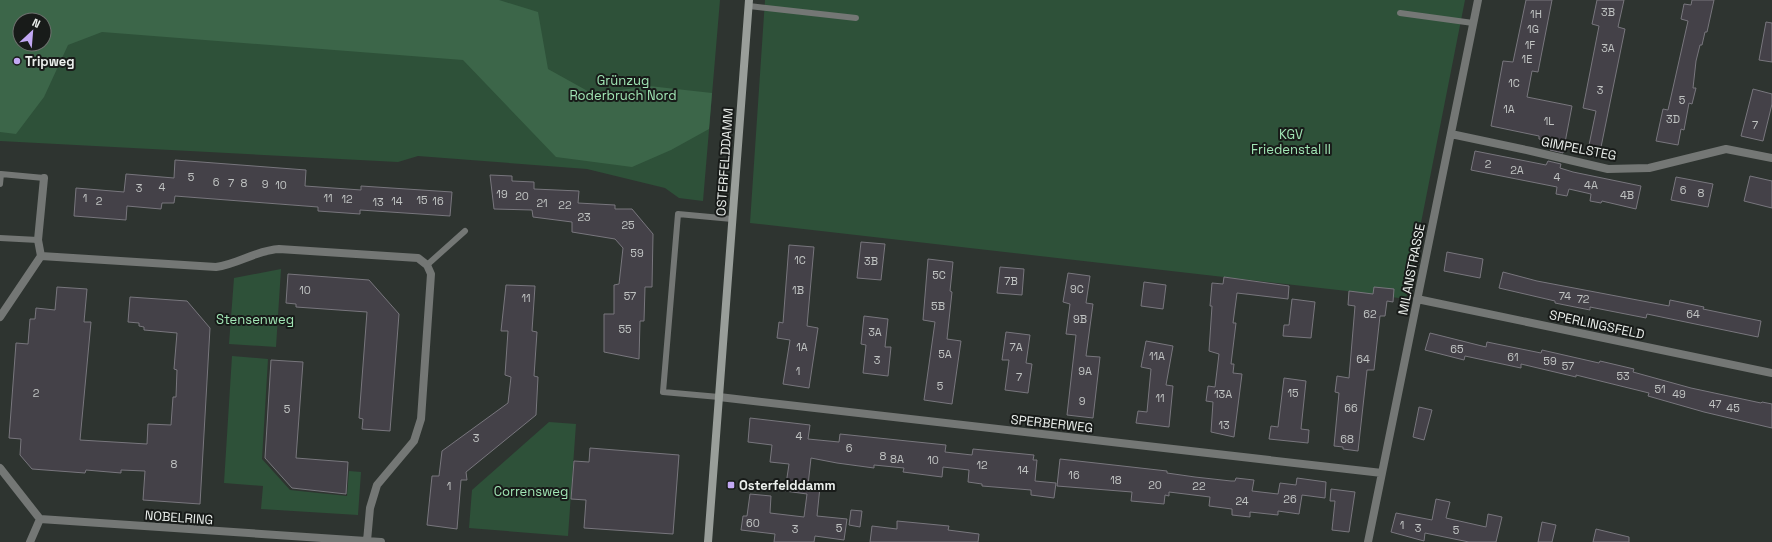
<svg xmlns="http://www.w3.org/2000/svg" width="1772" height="542" font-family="'Space Grotesk',sans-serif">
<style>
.green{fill:#2e5139;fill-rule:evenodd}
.forest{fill:#3c6649;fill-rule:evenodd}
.building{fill:#444148;stroke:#78767d}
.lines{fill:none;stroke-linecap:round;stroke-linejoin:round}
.lane{stroke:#747775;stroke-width:6}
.street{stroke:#747775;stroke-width:8}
.secondary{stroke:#999e9a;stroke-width:8}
.poi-dot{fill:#c2a8f3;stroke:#181b19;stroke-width:1.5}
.labels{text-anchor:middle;stroke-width:4;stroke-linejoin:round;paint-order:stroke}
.number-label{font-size:11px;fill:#c1c4c3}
.poi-label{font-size:13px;font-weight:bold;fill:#ebefec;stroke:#181b19;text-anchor:start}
.park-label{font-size:13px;fill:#a1e6b5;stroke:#181b19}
.street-label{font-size:13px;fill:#ebefec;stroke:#181b19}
</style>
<rect width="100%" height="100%" fill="#2e3430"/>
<path class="green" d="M0 0H720L703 201 679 198 665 188 587 169 418 156 398 162 0 141ZM20 20H44V44H20Z
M765 0H1465L1406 299 1347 291 750 223Z
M281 269 276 347 229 344 234 278Z
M232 356 268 359 262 459 290 490 347 496 349 471 361 472 358 515 261 509 263 486 224 483Z
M549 422 576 424 568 536 469 528 472 490Z"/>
<path class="forest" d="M0 0H499L538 12 548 69 593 94 649 86 712 93 709 129 671 150 632 167 556 157 463 60 102 32 68 45 44 97 16 134 0 132ZM20 20H44V44H20Z"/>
<path class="building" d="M1526 0H1552L1538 72 1532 71 1527 97 1572 106 1563 153 1550 150 1551 142 1539 139V136L1491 126 1503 61 1513 62Z
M1597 0H1624L1618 27 1625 29 1600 152 1588 150 1596 111 1583 108 1599 26 1592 24Z
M1692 0H1714L1707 32H1705L1702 45H1700L1696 61 1693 88H1696L1692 104 1689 103 1684 130 1681 129 1678 145 1656 141 1663 109 1668 110 1688 21 1681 19 1684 4 1691 5Z
M1766 22 1772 23V62L1759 60Z
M1753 89 1772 94V104L1763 141 1741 136Z
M1475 151 1546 165 1548 161 1561 164 1560 168 1573 172 1641 186 1636 209 1602 201 1601 203 1590 201 1591 194 1569 189 1567 196 1556 194 1557 187 1471 170Z
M175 160 306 170 305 186 361 190V186L452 192 450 216 360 210V214L318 211V207L175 196 174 203H162L161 209 127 206 126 220 74 216 76 188 124 192 126 174 174 178Z
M490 175 512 176V181L534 182V189L579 191 578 203 615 205V209H632L653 234 652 287H645L644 321H640L639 359 604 352V314H614V285L619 284 623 248 615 239 572 232V222L533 217 532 210 494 209Z
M1750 176 1772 181V208L1744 201Z
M1676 177 1713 184 1708 207 1671 200Z
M861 242 885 244 881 280 857 278Z
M789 245 814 247 807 326 818 328 809 388 783 384 790 340 777 338 779 322 783 323Z
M1447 252 1483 259 1480 278 1444 271Z
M928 259 953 262 950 291 952 292 947 339 961 341 952 404 924 400 935 322 923 320Z
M1000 267 1024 269 1022 295 997 293Z
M1503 272 1537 281 1669 306 1670 300 1704 307 1703 309 1761 321 1758 337 1647 314 1646 318 1590 307V310L1555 303V301L1499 288Z
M1068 273 1090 276 1086 303 1093 304 1086 356 1100 357 1093 418 1067 415 1076 335 1066 334 1070 304 1063 302Z
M288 274 369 280 399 314 390 431 362 429 363 419 359 418 367 312 296 307V304L286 303Z
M1224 277 1289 286 1288 299 1237 293 1233 323H1236L1231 364H1234L1233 373 1242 374 1234 437 1211 432 1213 402 1206 401 1208 386 1215 387 1219 354 1209 351 1212 306H1210L1212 283 1223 284Z
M1144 282 1166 285 1163 309 1141 306Z
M506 285 535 286 532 331 537 332 534 376 538 377 536 415 466 472 467 480H461L457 529 427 525 432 476H439L442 451 508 403 511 377 505 375 508 331H501Z
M57 287 87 289 84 322H91L80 440 147 444 148 424 171 425 173 397H176L177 370 174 369 177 333 144 330V327L139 326V323L128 322 130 297 187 301 210 328 200 504 143 500 145 471 121 470V473L86 470 85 473 32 469 20 455 21 439 9 438 16 343 28 344 30 319H35L36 308 55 310Z
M1374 287 1394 289 1393 302 1387 301 1385 316H1380L1374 370H1367L1358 451 1343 449V447L1334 446 1339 393 1335 392 1337 376 1349 378 1355 306 1348 305 1349 291 1373 294Z
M1292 299 1315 302 1311 338 1283 336 1284 325H1289Z
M864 316 888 319 885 347H891L888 376 863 373 866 345 861 344Z
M1006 332 1030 335 1026 363 1032 364 1028 393 1005 390 1009 360H1002Z
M1430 333 1486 347 1487 342 1541 353 1542 350 1599 363 1600 361 1634 369 1633 372 1691 388 1761 403 1762 402 1772 404V428L1704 412 1648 396 1649 393 1576 375V377L1521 364V368L1465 356 1464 360 1425 350Z
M1146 341 1173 346 1166 385 1173 386 1169 427 1136 423 1138 411 1147 412 1151 369 1141 367Z
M271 360 303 362 296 458 348 462 346 494 292 488 265 458Z
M1284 378 1306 381 1301 429 1309 430 1308 443 1269 439 1271 426 1278 427Z
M1419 407 1432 410 1424 440 1413 437Z
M750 418 810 425 808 439 839 442 840 434 946 445 945 452 972 455 973 449 1034 455 1033 460H1037L1035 481 1056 483 1054 498 1031 495V490L982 486V484L968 482 969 470 943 467 942 477 903 472 904 468 874 465V468L837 463 811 458 808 485 820 487 817 516 847 519 844 540 815 536 814 542H774L775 534 741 530 743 516H747L750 494 771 496 770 513 804 517 807 494 785 491 789 464 770 462 772 445 748 442Z
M590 448 679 455 673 534 584 528 586 500 571 499 574 461 589 462Z
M1060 459 1167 471V473L1195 477 1231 481H1235L1236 478 1254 480 1252 491 1278 494 1280 483 1296 485 1297 478 1326 482 1325 498 1302 495 1299 514 1278 511V515L1250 512V517L1232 515V509L1209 506 1210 497 1169 492V496L1165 495 1164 504 1131 501 1132 492 1057 486Z
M1331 489 1355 492 1349 532 1332 530 1335 501H1330Z
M1436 499 1450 502 1446 518 1486 527 1488 514 1502 517 1496 542H1469L1425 533 1424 541 1391 532 1396 513 1432 520Z
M851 510 862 511 860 527 849 525Z
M897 521 949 526 948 530 979 534 978 542H870L872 526 897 529Z
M1542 522 1556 525 1552 542H1538Z
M1596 529 1629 537V542H1593Z"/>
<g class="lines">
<path class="lane" d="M749 6 856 18
M1400 13 1473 23
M0 184 1 174 44 178
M0 238 38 240
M427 265 465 231
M719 397 663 392 678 214 732 219"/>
<path class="street" d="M1451 134 1531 151 1608 169 1649 168 1726 149 1772 158
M41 256 216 267C238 264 257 250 279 249L418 258 427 265 431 274 421 419 414 441 377 485 370 508 367 541
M1417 299 1772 373
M0 317 41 256 38 240 44 178
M719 397 1382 473
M0 468 40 519 381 542
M30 542 40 519
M1368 542 1478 0"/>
<path class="secondary" d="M708 542 749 0"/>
</g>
<g class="poi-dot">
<circle cx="17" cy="61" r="4"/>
<rect x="727" y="481" width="8" height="8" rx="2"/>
</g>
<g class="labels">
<g class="number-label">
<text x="1608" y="16">3B</text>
<text x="1536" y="18">1H</text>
<text x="1533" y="33">1G</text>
<text x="1530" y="49">1F</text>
<text x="1608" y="52">3A</text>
<text x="1527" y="63">1E</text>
<text x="1514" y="87">1C</text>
<text x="1600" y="94">3</text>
<text x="1682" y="104">5</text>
<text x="1509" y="113">1A</text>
<text x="1673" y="123">3D</text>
<text x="1549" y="125">1L</text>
<text x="1755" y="129">7</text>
<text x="1488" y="168">2</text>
<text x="1517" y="174">2A</text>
<text x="191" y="181">5</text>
<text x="1557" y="181">4</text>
<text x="216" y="186">6</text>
<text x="231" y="187">7</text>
<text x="244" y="187">8</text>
<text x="265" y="188">9</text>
<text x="281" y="189">10</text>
<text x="1591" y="189">4A</text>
<text x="162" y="191">4</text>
<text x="139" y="192">3</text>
<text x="1683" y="194">6</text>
<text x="1701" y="197">8</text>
<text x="502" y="198">19</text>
<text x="1627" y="199">4B</text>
<text x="522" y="200">20</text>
<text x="85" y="202">1</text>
<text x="328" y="202">11</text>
<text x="347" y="203">12</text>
<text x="422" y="204">15</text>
<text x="99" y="205">2</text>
<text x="397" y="205">14</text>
<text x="438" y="205">16</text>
<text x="378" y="206">13</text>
<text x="542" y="207">21</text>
<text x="565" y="209">22</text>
<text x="584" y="221">23</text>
<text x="628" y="229">25</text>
<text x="637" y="257">59</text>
<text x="800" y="264">1C</text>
<text x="871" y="265">3B</text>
<text x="939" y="279">5C</text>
<text x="1011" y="285">7B</text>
<text x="1077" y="293">9C</text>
<text x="305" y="294">10</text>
<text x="798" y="294">1B</text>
<text x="630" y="300">57</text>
<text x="1565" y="300">74</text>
<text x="526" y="302">11</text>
<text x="1583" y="303">72</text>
<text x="938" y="310">5B</text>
<text x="1370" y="318">62</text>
<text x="1693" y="318">64</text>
<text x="1080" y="323">9B</text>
<text x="625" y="333">55</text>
<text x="875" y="336">3A</text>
<text x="802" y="351">1A</text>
<text x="1016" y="351">7A</text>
<text x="1457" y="353">65</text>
<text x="945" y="358">5A</text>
<text x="1157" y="360">11A</text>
<text x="1513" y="361">61</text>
<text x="1363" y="363">64</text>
<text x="877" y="364">3</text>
<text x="1550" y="365">59</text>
<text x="1568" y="370">57</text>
<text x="798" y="375">1</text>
<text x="1085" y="375">9A</text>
<text x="1623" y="380">53</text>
<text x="1019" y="381">7</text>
<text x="940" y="390">5</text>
<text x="1660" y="393">51</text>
<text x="36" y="397">2</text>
<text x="1293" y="397">15</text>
<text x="1223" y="398">13A</text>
<text x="1679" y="398">49</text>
<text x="1160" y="402">11</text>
<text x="1082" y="405">9</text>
<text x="1715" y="408">47</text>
<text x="1351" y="412">66</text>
<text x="1733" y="412">45</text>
<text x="287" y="413">5</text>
<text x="1224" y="429">13</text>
<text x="799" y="440">4</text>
<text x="476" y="442">3</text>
<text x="1347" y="443">68</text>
<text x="849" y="452">6</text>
<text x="883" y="460">8</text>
<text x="897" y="463">8A</text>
<text x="933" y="464">10</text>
<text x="174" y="468">8</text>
<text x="982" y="469">12</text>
<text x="1023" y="474">14</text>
<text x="1074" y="479">16</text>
<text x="1116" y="484">18</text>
<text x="1155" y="489">20</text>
<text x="449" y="490">1</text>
<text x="1199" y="490">22</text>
<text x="1290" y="503">26</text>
<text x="1242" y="505">24</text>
<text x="753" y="527">60</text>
<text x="1402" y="529">1</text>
<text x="839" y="532">5</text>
<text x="1418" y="532">3</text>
<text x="795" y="533">3</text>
<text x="1456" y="534">5</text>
</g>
<g class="poi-label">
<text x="25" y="66">Tripweg</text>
<text x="739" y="490">Osterfelddamm</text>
</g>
<g class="park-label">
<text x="623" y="85">Grünzug<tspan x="623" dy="15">Roderbruch Nord</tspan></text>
<text x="1291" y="139">KGV<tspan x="1291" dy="15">Friedenstal II</tspan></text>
<text x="255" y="324">Stensenweg</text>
<text x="531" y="496">Corrensweg</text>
</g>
<g class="street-label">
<text transform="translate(1579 148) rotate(11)" y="5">GIMPELSTEG</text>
<text transform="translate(724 162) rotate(-86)" y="5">OSTERFELDDAMM</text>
<text transform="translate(1411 269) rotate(-79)" y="5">MILANSTRASSE</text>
<text transform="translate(1597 324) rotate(12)" y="5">SPERLINGSFELD</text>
<text transform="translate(1052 423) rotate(6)" y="5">SPERBERWEG</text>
<text transform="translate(179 517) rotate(4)" y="5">NOBELRING</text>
</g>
</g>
<g transform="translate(32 32) rotate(26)"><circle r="19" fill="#181b19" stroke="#6c706d"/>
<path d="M0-3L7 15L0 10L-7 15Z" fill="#c2a8f3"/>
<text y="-6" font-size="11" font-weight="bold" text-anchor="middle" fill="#ebefec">N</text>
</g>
</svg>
